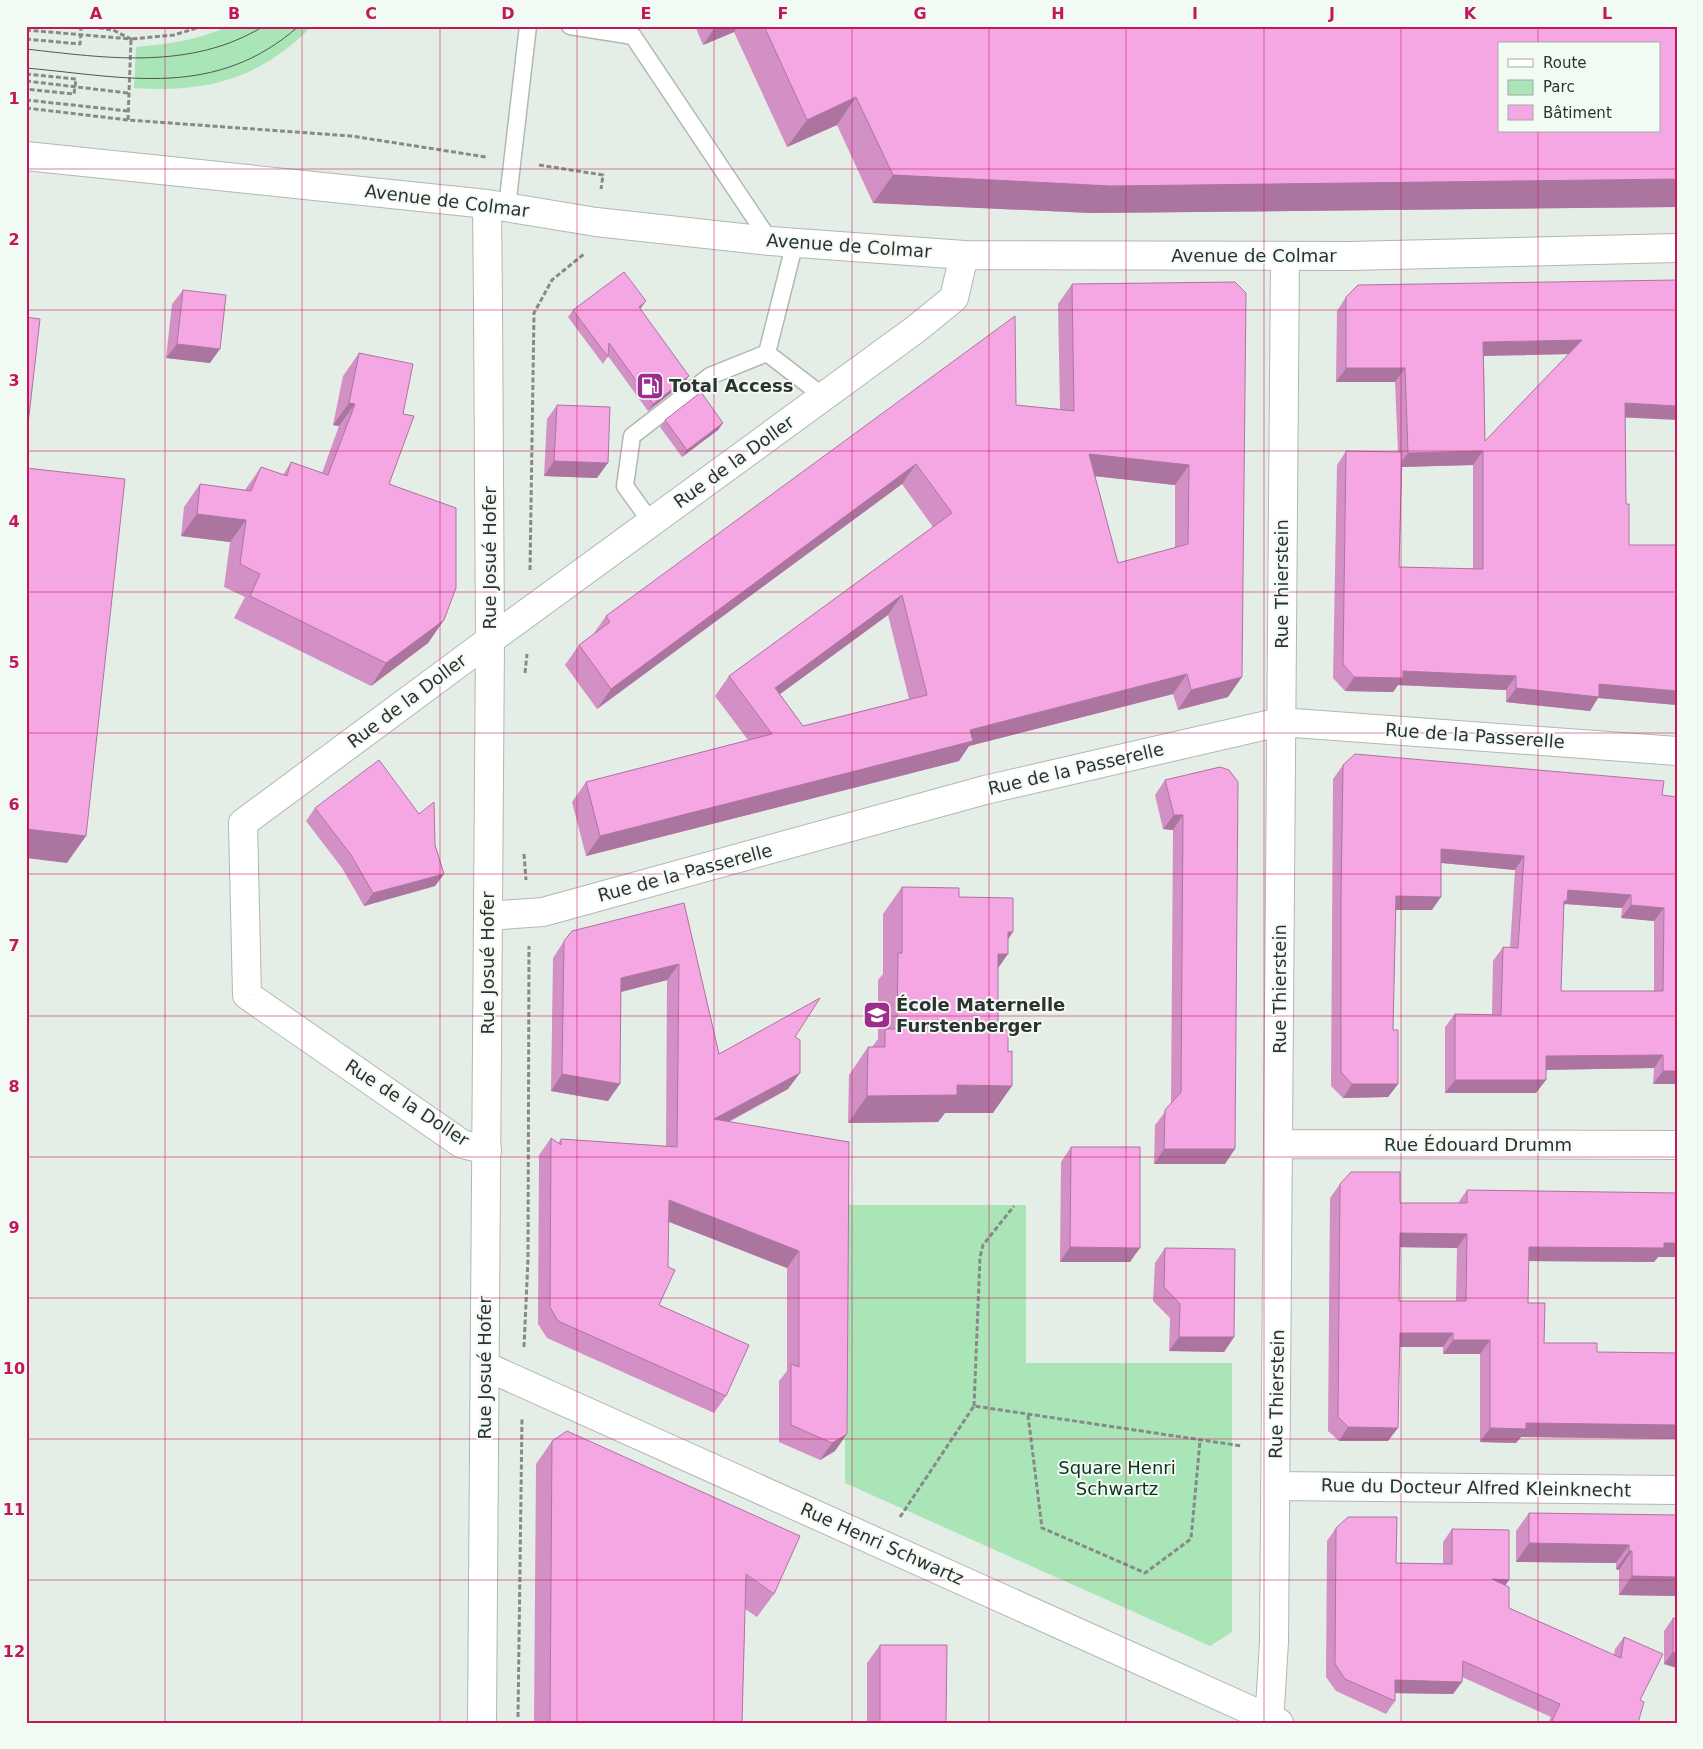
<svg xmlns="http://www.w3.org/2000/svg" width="1703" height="1749" font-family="'DejaVu Sans',sans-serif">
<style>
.green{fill:#aae5b8}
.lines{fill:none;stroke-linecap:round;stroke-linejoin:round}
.service-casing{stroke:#b0b8b2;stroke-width:19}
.minor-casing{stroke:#b0b8b2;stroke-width:30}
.secondary-casing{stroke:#b0b8b2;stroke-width:30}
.primary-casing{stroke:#b0b8b2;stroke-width:30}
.path{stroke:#868b87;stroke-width:3;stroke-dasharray:5 2.5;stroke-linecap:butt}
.service{stroke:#fff;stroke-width:16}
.minor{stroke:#fff;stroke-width:28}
.secondary{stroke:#fff;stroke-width:28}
.primary{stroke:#fff;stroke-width:28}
.tram{stroke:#525653;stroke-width:1}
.wall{fill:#d390c4;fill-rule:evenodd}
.shaded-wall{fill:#ac75a0}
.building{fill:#f5a7e4;stroke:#ac75a0;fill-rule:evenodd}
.grid{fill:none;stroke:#c2185b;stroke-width:1;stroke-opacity:0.55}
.labels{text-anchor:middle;stroke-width:4;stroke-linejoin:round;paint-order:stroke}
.street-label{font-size:18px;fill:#2e312f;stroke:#f2faf4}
.poi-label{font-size:18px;font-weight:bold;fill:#2e312f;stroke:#f2faf4;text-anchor:start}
.park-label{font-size:18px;fill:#0d311a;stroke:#f2faf4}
.neatline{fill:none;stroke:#c2185b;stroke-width:2}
.grid-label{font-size:16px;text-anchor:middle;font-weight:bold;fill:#c2185b}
</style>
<rect width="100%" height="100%" fill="#e5ede7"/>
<path class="green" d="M228 26H312C260 79 206 93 134 88L136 47C167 44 200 40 228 26Z
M845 1205H1026V1363H1232V1632L1210 1646 845 1483Z"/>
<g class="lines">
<g class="service-casing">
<path id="service" d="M570 26 633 36 770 241
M507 207 528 26
M767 353 795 242
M651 522 625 486 632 436 710 376 767 353 823 396"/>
</g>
<g class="minor-casing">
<path id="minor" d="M488 916 543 912 985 790 1280 722 1677 751
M1279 1144 1677 1145
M487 1150 462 1144 247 995 243 823 490 640
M485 1366 1279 1723
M1275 1486 1677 1490
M1269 1723 1274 1642C1279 1180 1280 718 1285 256"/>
</g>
<g class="secondary-casing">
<path id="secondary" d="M26 156 487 204 596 222 770 241 964 255 1350 256 1677 248
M487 204 488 305
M490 640 916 329 954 298 964 255"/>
</g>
<g class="primary-casing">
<path id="primary" d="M482 1723 490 640 488 305"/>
</g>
<path class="path" d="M26 30 131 39 113 30 88 26
M26 39 80 44 81 28 65 26
M26 74 76 79 74 94 26 89
M26 81 128 93
M26 100 128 111
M26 108 128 120 351 136 486 157
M128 120 131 39 174 35 203 26
M539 165 603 175 601 189
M530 570 534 313 552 280 584 254
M525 673 527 654
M524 854 526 880
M524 1347 528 1259 529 946
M974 1406 980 1257 983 1245 1014 1206
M1028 1415 1042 1528 1145 1573 1191 1539 1200 1441
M900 1517 974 1406 1242 1446
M518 1717 522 1418"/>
<use href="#service" class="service"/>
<use href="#minor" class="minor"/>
<use href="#secondary" class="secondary"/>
<use href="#primary" class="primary"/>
<path class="tram" d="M26 49C106 58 191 71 264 26
M26 68C127 77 215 100 299 26"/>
</g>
<path class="wall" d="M695 26H1677V207L1091 213 873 203 837 125 787 147 734 32 703 45Z
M1677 280 1625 417 1626 504 1629 545H1677V705L1598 698 1590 711 1506 702V690L1398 685 1393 692 1345 691 1333 678 1337 465 1346 451 1398 452 1395 382H1336L1337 311 1346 297ZM1569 354 1485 441 1484 356ZM1473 465V569L1399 567 1402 467Z
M1235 282 1228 697 1178 710 1173 694 969 746 959 761 586 856 572 802 586 782 748 740 715 696 729 676 933 527 902 484 597 709 565 665 579 645 592 636 606 616 1016 405 1060 409 1058 304 1072 284ZM1095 476 1175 485V548L1118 563ZM888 615 909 699 803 726 780 694Z
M183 290 210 363 166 358 172 304Z
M640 309 689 376 684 383 648 411 608 356 603 364 568 317 573 310Z
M359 353 389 484 444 620 428 643 371 686 234 618 245 597 224 587 230 542 181 536 184 507 200 484 245 490 261 467 283 475 291 462 322 473 339 426 333 425 343 376Z
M557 405 597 478 544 476 547 419Z
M665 420 723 423 718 430 682 457 660 427Z
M1343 765 1677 797V1084H1653L1654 1068 1546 1070 1536 1093H1445V1027L1455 1014H1492L1493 961 1503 947 1510 948 1515 870 1441 863 1432 910H1396L1393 1030 1398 1084 1388 1097 1343 1098 1331 1086 1333 779ZM1565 904 1622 908 1621 918 1654 921V991H1561L1564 905Z
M1220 767 1225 1164H1154L1155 1125 1171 1104 1173 830 1163 829 1155 795 1165 780Z
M315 808 435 845 444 874 435 886 364 906 342 868 306 821Z
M902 887 959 897 1008 939 998 968 993 1113H945L938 1122 848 1123 849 1075 868 1047H872L878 1039V980L883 974V914Z
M684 903 719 1054 795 1037 788 1089 729 1122 849 1142 835 1451 820 1460 779 1442V1381L787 1371V1268L669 1222 659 1305 726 1396 714 1413 547 1338 538 1324 539 1155 551 1138 558 1143 561 1139 666 1146 667 980 621 992 608 1101 551 1091 553 958 564 941Z
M1071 1147 1130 1262H1060L1061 1162Z
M1340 1184 1400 1203H1458L1467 1190 1677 1193V1257H1658L1654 1262 1528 1261V1303L1544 1343 1597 1352 1677 1353V1439L1521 1437 1516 1443 1480 1442V1354H1443V1347H1399L1388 1441H1339L1328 1431 1330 1198ZM1400 1247 1457 1248 1456 1301H1399Z
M1165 1248 1234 1337 1224 1352 1169 1351 1170 1318 1153 1301 1155 1263Z
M552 1441 774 1594 757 1617 745 1609 742 1722 752 1723H534L536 1464Z
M1529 1513 1677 1515V1596L1619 1595V1570L1616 1569V1563L1516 1562V1531Z
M1336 1528 1396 1563 1443 1564V1542L1452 1529 1509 1580 1505 1585 1509 1608 1614 1655 1615 1649 1624 1637 1640 1700 1638 1723H1548L1551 1717 1462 1677V1682L1453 1694 1395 1693V1701L1386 1714 1336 1691 1326 1677 1327 1541Z
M1673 1618 1677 1619V1668L1664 1664V1631Z
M880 1645 946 1723H867V1663Z"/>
<path class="shaded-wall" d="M716 26H738L734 32 703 45Z
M856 97 837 125 787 147 807 120Z
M893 175 1677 179V207L1091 213 873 203Z
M646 301 641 308 633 315 639 307Z
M1582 340 1573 354 1474 356 1483 342Z
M177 344 220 349 210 363 166 358Z
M1346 368H1405L1395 382H1336Z
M689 376 684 383 648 411 653 404Z
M349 403 355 404 339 426 333 425Z
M1625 403 1677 406V420L1615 417Z
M723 423 718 430 682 457 687 450Z
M1483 451 1473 465 1398 467 1408 453Z
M1089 454 1189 465 1175 485 1075 474Z
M554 461 608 463 597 478 544 476Z
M916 464 902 484 597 709 611 689Z
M197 514 246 520 230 542 181 536Z
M902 595 888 615 761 708 775 688Z
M444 620 428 643 371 686 386 663Z
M1403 671 1516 676 1506 690 1398 685 1393 692 1345 691 1354 677Z
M1187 674 1173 694 969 746 959 761 586 856 600 836 970 730Z
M1242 677 1228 697 1178 710 1191 690Z
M1599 684 1677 691V705L1598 698 1590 711 1506 702 1516 688Z
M1174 815H1183L1173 830 1163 829Z
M26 829 86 836 67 863 26 858Z
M1441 849 1524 856 1515 870 1432 862Z
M444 874 435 886 364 906 373 893Z
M1568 890 1631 895 1622 908 1565 904 1558 914Z
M1396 896 1441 897 1432 910H1387Z
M1631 905 1664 908 1654 921 1621 918Z
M1008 932H1013L994 960Z
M998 954H1008L989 981Z
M679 964 667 980 609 995 621 978Z
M1663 1055 1654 1068 1536 1070 1546 1056Z
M1663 1071H1677V1084H1653Z
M800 1073 788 1089 702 1136 714 1119Z
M562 1074 620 1084 608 1101 551 1091Z
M1455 1080H1546L1536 1093H1445Z
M1352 1084H1398L1388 1097 1343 1098Z
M957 1085 1012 1086 993 1113H945L938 1122 848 1123 867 1096Z
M1164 1149H1235L1225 1164H1154Z
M669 1200 799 1251 787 1268 657 1217Z
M1400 1233 1467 1234 1457 1248 1390 1247Z
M1664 1243H1677V1257H1658L1654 1262 1519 1261 1529 1247Z
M1070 1247 1140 1248 1130 1262H1060Z
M1400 1333H1453L1443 1347H1390Z
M1179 1337H1234L1224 1352 1169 1351Z
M1453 1340H1490L1480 1354H1443Z
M1526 1423 1677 1425V1439L1521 1437 1516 1443 1480 1442 1490 1428Z
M1348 1427 1398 1428 1388 1441H1339Z
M847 1434 835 1451 820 1460 832 1443Z
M1529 1543 1629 1545 1616 1563 1516 1562Z
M1629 1551H1632L1619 1570 1616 1569Z
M1632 1576 1677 1577V1596L1619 1595Z
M1492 1579 1509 1580 1500 1593Z
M1673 1652 1677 1653V1668L1664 1664Z
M1395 1680 1462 1682 1453 1694 1386 1693Z"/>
<path class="building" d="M764 26H1677V179L1111 186 893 175 856 97 807 120ZM1499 44H1659V131H1499Z
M624 272 646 301 639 307 689 376 653 404 609 343 608 357 573 310Z
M1677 280V406L1625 403 1626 504H1629V545H1677V691L1599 684V697L1516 688V676L1403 671V678L1354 677 1343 664 1346 451 1402 452 1399 567 1483 569V451L1408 453 1405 368H1346V297L1358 285ZM1582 340 1485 441 1483 342Z
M1235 282 1246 293 1242 677 1191 690 1187 674 970 730 973 741 600 836 586 782 772 734 729 676 952 513 916 464 611 689 579 645 610 622 606 616 1015 316 1016 405 1074 411 1072 284ZM1089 454 1189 465 1188 544 1118 563ZM902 595 927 695 803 726 775 688Z
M183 290 226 295 220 349 177 344Z
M26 317 40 319 26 442Z
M359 353 413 364 403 414 414 416 389 484 456 508V588L444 620 386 663 250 596 260 574 240 564 246 520 197 514 200 484 251 491 261 467 287 476 291 462 328 475 355 404 349 403Z
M701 392 723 423 687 450 665 420Z
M557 405 610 407 608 463 554 461Z
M26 468 125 479 86 836 26 829Z
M1355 754 1664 781 1662 795 1677 797V1071H1663V1055L1546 1056V1080H1455V1014L1501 1015 1503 947 1518 948 1524 856 1441 849V897L1396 896 1393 1030H1398V1084H1352L1341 1072V895L1343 765ZM1568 890 1631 895V905L1664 908 1663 991H1561L1564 901H1567Z
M379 760 419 814 434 802 435 845 444 874 373 893 351 855 315 808Z
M1220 767 1229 770 1238 782 1235 1149H1164L1165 1110 1181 1092 1183 815H1174L1165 780Z
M902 887 959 888V897L1013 898V932H1008V954H998V1030H1008V1052L1012 1051V1086L957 1085V1095L867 1096 868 1047H885V1029H897L898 953H902Z
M684 903 719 1054 820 998 795 1037 800 1040V1073L714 1119 849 1142 847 1434 832 1443 791 1425V1364L799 1367V1251L669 1200 668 1267 675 1270 659 1305 749 1345 726 1396 558 1321 550 1307 551 1138 561 1145V1139L677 1147 679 964 621 978 620 1084 562 1074 564 941 572 931Z
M1071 1147H1140V1248L1070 1247Z
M1351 1172H1400V1203H1467V1190L1677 1193V1243H1664V1248L1529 1247 1528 1303H1545L1544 1343H1597V1352L1677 1353V1425L1526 1423V1429L1490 1428V1340H1453V1333H1400L1398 1428 1348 1427 1338 1417 1340 1184ZM1400 1233 1467 1234 1466 1301H1399Z
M1165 1248 1235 1249 1234 1337H1179L1180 1304 1164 1287Z
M567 1431 800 1536 774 1594 746 1574 742 1722H752V1723H550L552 1441Z
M1529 1513 1677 1515V1577L1632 1576V1551H1629V1545L1529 1543Z
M1348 1517H1397L1396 1563 1452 1564V1529L1509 1530V1580L1492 1579 1509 1587V1608L1621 1658 1624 1637 1663 1654 1640 1700 1644 1702 1638 1723H1551L1560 1704 1463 1661 1462 1682 1395 1680V1701L1345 1679 1335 1664 1336 1528Z
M1673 1618 1677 1619V1653L1673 1652Z
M880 1645H947L946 1723H880Z"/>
<path class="grid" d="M165 26V1723M302 26V1723M440 26V1723M577 26V1723M714 26V1723M852 26V1723M989 26V1723M1126 26V1723M1264 26V1723M1401 26V1723M1538 26V44M1538 131V1723M26 169H1677M26 310H1677M26 451H1677M26 592H1677M26 733H1677M26 874H1677M26 1016H1677M26 1157H1677M26 1298H1677M26 1439H1677M26 1580H1677"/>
<defs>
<g id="fuel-square" transform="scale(1.4375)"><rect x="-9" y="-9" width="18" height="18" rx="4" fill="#9c2d8c" stroke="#f2faf4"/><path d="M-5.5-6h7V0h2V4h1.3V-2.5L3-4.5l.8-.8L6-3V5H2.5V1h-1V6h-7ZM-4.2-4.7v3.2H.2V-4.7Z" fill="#fff"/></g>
<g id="school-square" transform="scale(1.4375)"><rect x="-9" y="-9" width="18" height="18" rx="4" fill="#9c2d8c" stroke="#f2faf4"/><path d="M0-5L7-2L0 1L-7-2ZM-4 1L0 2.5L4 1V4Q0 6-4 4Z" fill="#fff"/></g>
</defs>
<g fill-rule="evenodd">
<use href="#fuel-square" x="650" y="386"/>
<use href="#school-square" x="877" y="1015"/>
</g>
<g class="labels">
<g class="street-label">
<text transform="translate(447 201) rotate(7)" y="6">Avenue de Colmar</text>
<text transform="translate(849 246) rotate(4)" y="6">Avenue de Colmar</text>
<text x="1254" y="262">Avenue de Colmar</text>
<text transform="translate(734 462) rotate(-36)" y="6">Rue de la Doller</text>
<text transform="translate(490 558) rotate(-90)" y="6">Rue Josué Hofer</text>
<text transform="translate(1282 584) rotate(-90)" y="6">Rue Thierstein</text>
<text transform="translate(407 701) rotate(-37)" y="6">Rue de la Doller</text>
<text transform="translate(1475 736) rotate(4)" y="6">Rue de la Passerelle</text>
<text transform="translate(1076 769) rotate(-13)" y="6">Rue de la Passerelle</text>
<text transform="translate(685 873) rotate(-15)" y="6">Rue de la Passerelle</text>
<text transform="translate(488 963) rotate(-90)" y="6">Rue Josué Hofer</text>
<text transform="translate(1280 989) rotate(-90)" y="6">Rue Thierstein</text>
<text transform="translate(407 1103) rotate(33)" y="6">Rue de la Doller</text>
<text x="1478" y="1151">Rue Édouard Drumm</text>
<text transform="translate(485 1368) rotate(-90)" y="6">Rue Josué Hofer</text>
<text transform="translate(1277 1394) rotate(-89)" y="6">Rue Thierstein</text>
<text transform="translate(1476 1488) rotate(1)" y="6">Rue du Docteur Alfred Kleinknecht</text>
<text transform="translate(882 1544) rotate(24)" y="6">Rue Henri Schwartz</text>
</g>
<g class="poi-label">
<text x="669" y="392">Total Access</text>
<text x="896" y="1011">École Maternelle<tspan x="896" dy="21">Furstenberger</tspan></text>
</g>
<g class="park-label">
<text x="1117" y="1474">Square Henri<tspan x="1117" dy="21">Schwartz</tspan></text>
</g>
</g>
<rect width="1703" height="1749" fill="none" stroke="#f2faf4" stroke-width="55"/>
<rect x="1498" y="42" width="162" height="90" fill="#f2faf4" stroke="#a4aaa5"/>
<rect x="1508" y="59" width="25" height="8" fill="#ffffff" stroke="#a4aaa5"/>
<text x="1543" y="68" font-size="15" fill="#2e312f">Route</text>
<rect x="1508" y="80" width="25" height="15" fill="#aae5b8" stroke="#a4aaa5"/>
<text x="1543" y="92" font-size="15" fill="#2e312f">Parc</text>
<rect x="1508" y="105" width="25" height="15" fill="#f5a7e4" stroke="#a4aaa5"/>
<text x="1543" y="118" font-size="15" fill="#2e312f">Bâtiment</text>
<rect x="28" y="28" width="1648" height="1694" class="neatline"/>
<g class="grid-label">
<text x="96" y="19">A</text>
<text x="234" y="19">B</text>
<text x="371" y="19">C</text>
<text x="508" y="19">D</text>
<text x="646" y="19">E</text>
<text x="783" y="19">F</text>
<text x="920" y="19">G</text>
<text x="1058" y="19">H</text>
<text x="1195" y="19">I</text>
<text x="1332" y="19">J</text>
<text x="1470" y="19">K</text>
<text x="1607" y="19">L</text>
<text x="14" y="104">1</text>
<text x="14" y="245">2</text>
<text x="14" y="386">3</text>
<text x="14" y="527">4</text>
<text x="14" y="668">5</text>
<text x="14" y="810">6</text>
<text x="14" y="951">7</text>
<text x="14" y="1092">8</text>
<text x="14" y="1233">9</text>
<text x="14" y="1374">10</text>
<text x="14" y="1515">11</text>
<text x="14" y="1657">12</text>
</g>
</svg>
